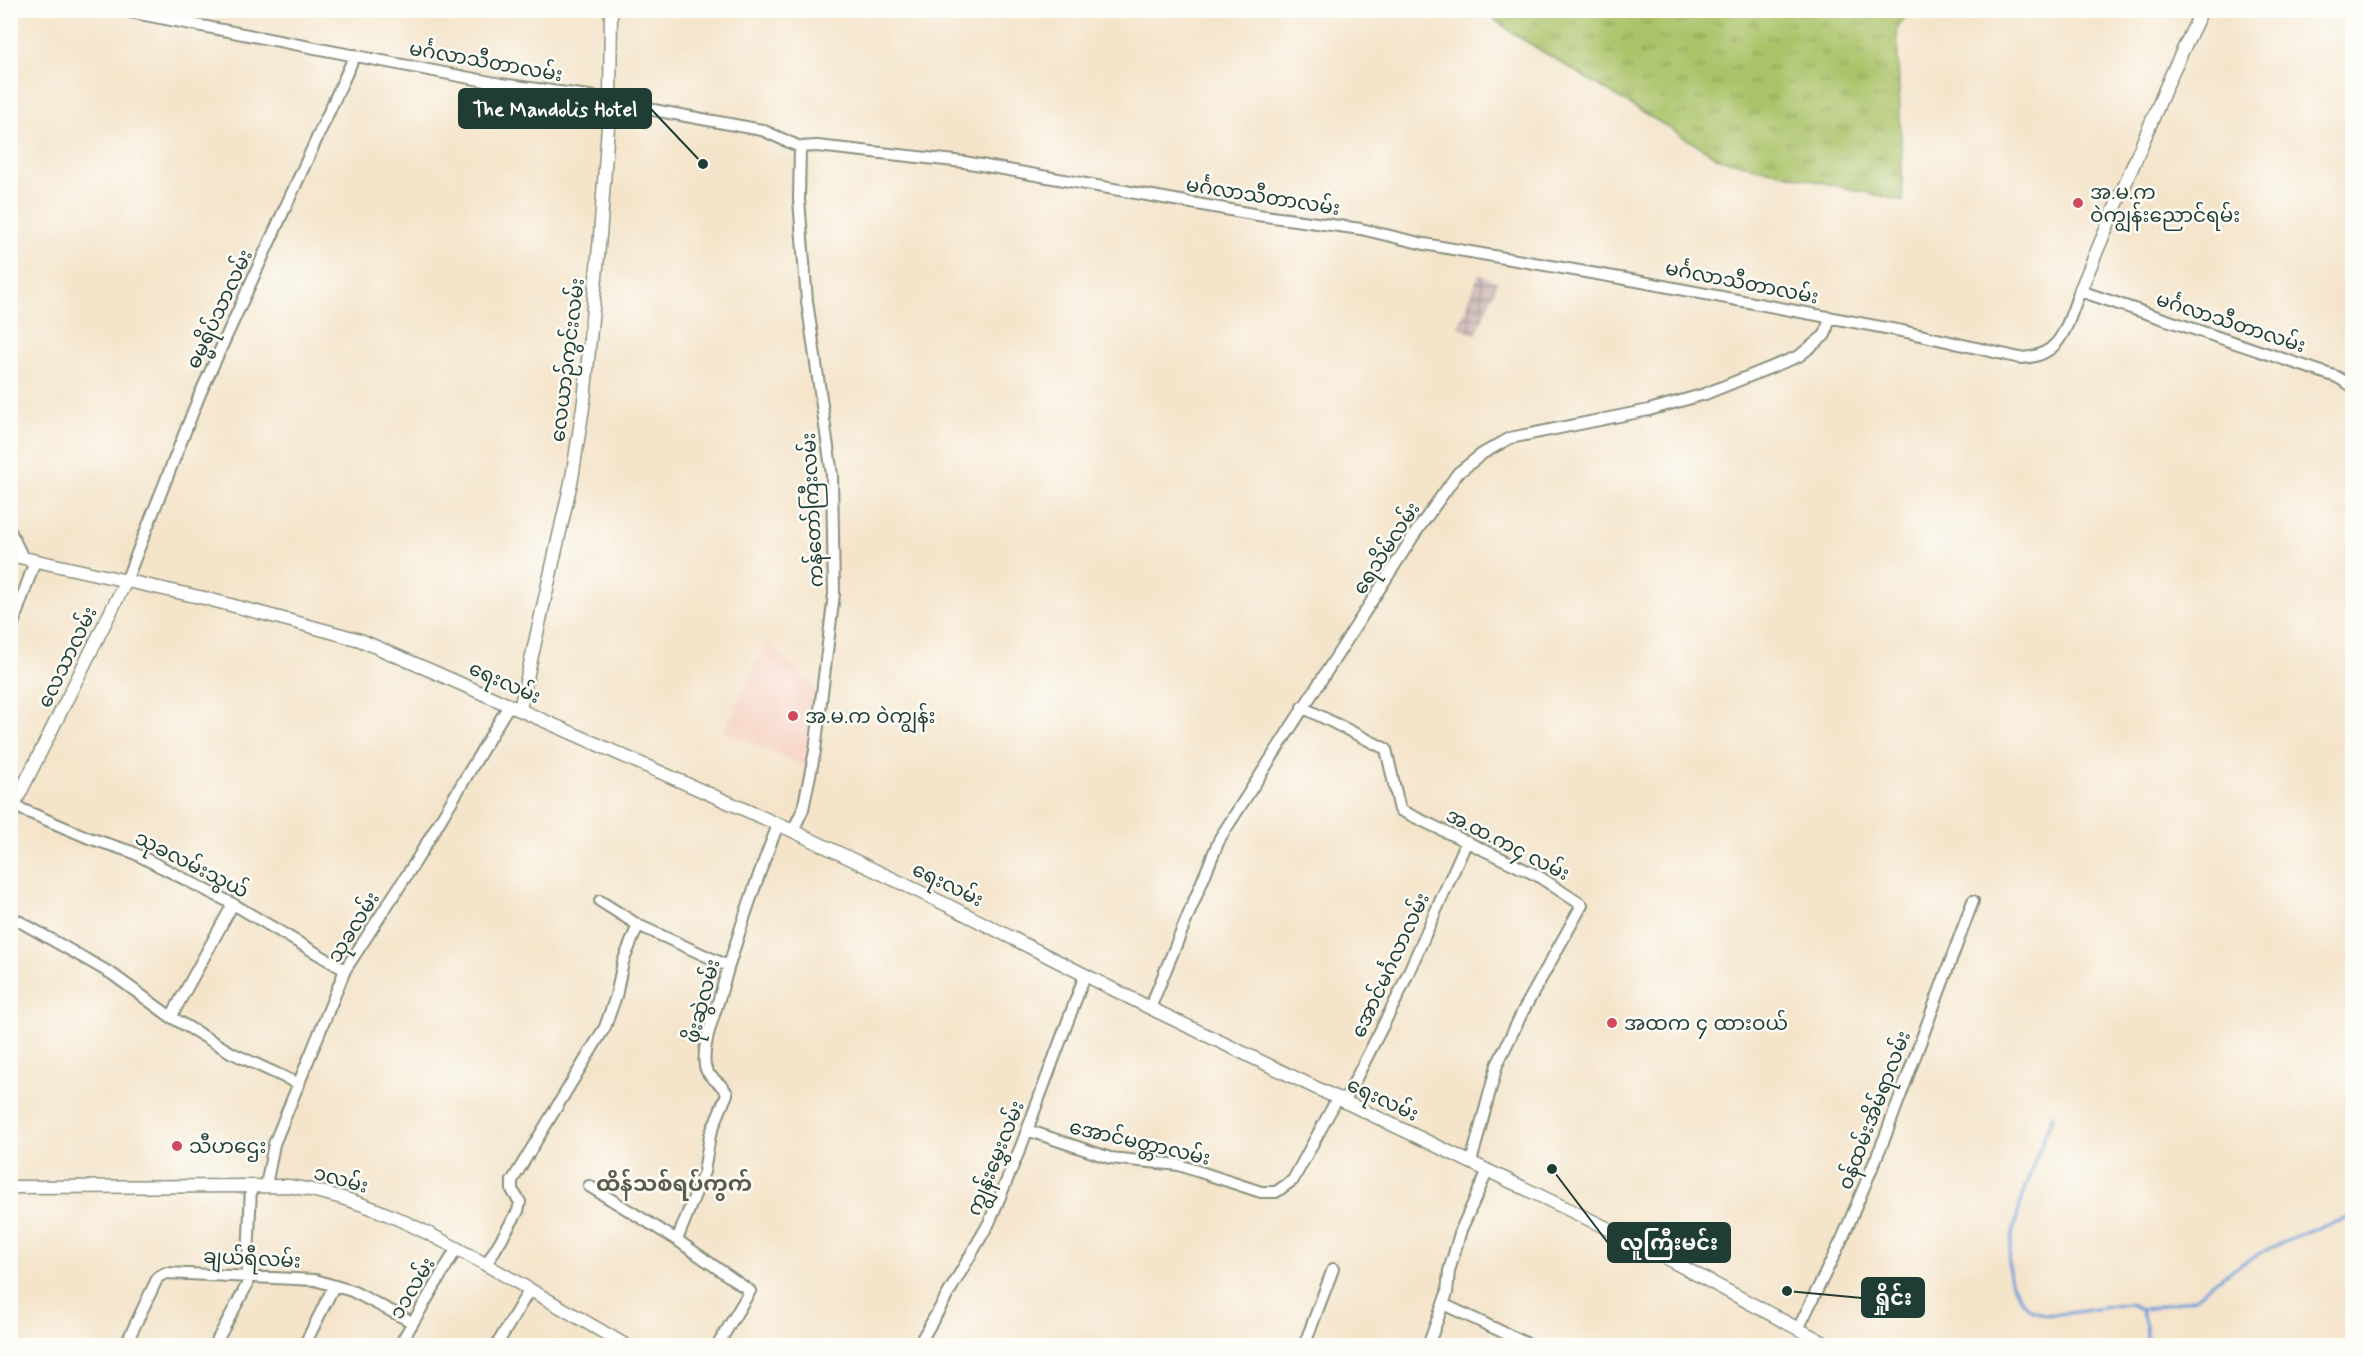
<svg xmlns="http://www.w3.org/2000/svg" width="2363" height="1356" font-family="Mynerve,'Noto Sans Myanmar',sans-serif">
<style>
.built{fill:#f6d2c3}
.industrial{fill:url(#industrial-grid)}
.grass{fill:url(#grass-tufts);stroke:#64804e;stroke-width:1.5}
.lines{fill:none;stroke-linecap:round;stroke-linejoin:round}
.stream{stroke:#709ed8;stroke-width:3}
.minor-casing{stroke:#8a907f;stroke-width:14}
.tertiary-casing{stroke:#8a907f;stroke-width:15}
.minor{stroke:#fff;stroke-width:10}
.tertiary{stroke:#fff;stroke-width:12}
.poi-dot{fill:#d1495b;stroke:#fdfcf7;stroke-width:2}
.labels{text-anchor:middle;stroke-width:5;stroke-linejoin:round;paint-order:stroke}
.street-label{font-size:20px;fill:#1f3d34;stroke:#fdfcf7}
.poi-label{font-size:20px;fill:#1f3d34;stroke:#fdfcf7;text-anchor:start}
.quarter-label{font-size:22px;font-weight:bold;fill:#5c5d4e;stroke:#fdfcf7}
.leader{fill:none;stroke:#1f3d34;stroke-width:2}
.callout-dot{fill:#1f3d34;stroke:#fdfcf7;stroke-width:2}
.callout{fill:#1f3d34;stroke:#1f3d34;stroke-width:2}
.callout-label{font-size:21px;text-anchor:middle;font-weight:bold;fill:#fff}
</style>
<defs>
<pattern id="industrial-grid" width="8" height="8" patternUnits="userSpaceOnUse" patternTransform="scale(1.5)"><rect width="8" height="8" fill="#d1bfbd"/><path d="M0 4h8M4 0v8" fill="none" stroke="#a99c9a"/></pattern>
<pattern id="grass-tufts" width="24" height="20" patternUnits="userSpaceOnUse" patternTransform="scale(1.5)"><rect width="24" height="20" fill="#aac268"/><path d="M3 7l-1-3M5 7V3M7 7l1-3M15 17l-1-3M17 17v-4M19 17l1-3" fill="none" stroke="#8a9f56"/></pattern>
</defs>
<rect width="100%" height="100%" fill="#fdfcf7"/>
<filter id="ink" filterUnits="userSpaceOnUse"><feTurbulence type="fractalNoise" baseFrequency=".0167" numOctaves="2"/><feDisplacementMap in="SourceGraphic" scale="12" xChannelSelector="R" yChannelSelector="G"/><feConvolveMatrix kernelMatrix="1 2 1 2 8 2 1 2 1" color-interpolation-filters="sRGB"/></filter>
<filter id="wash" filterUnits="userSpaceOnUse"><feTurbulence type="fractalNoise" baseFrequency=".008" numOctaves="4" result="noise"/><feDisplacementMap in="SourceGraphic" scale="24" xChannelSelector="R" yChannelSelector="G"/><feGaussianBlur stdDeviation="1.35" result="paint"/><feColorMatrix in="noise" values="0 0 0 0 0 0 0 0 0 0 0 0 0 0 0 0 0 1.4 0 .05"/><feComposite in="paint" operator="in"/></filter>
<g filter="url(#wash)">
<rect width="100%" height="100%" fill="#f4e4ca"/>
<path class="built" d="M767 642 818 691 808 767 724 732Z"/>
<path class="industrial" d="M1479 274 1498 282 1476 335 1458 327Z"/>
<path class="grass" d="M1482 11H1909L1897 29 1903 201 1720 159 1522 39Z"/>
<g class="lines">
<path class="stream" d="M2053 1115C2036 1156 2010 1222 2009 1265 2008 1285 2023 1310 2043 1314 2055 1317 2106 1307 2121 1305L2131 1304 2141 1310 2196 1298 2212 1283 2260 1253 2305 1232 2352 1217
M2141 1310 2146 1326 2148 1346"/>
</g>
</g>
<g filter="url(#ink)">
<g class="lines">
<g class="minor-casing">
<path id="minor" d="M119 10 501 84 610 99 648 109 762 130 800 147 817 146 964 162 1258 215 1361 229 1424 244 1637 281 1907 332 2020 358C2063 357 2066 325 2080 291L2337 377 2352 386
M10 531 23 558
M126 581 200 394 355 55
M10 632 35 561
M1302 707 1386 749 1400 810 1538 876 1582 905 1523 1011 1497 1065 1471 1162
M14 806 89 838 132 852 233 904 345 970
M793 831 803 809 815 751 834 594 832 475 807 301 799 200 800 147
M600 901 638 925 728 966
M10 916 112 974 171 1017 232 1053 299 1084
M1150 1008 1220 838 1416 532 1458 473 1482 454 1510 438 1649 410 1705 394 1799 356 1825 335 1830 317
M171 1017 233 904
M1344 1102 1398 996 1467 841
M1027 1130 1110 1158 1179 1165 1261 1192H1276L1293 1180 1337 1099
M266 1186 274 1144 345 970 416 861 509 705
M589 1186 677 1240
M486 1265 518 1211 520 1202 512 1190V1181L605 1027 616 996 623 962 638 925
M1443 1304 1532 1346
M1798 1329 1843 1237 1885 1137 1973 901
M125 1346 158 1277 166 1273 315 1280 352 1291 412 1322
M214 1346 247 1285 251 1186
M304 1346 334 1286
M399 1346 457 1248
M496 1346 530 1289
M717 1346 750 1291 677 1240 704 1172 710 1135 727 1094C723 1082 708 1080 705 1066 702 1045 713 1019 719 999 736 940 755 882 778 825
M918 1346 989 1223 1022 1144 1085 975
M1304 1346 1333 1269
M1428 1346 1447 1293 1449 1271 1461 1230 1488 1170"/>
</g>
<g class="tertiary-casing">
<path id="tertiary" d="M2080 291 2172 73 2202 10
M10 555 204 598 291 621 360 640 434 672 793 831 945 904 1150 1008 1638 1243 1830 1346
M520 709 572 478 584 401 600 236 610 99 611 10
M10 813 126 581
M10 1187 288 1186C360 1196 421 1228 483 1263 531 1290 579 1318 627 1346"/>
</g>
<use href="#minor" class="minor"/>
<use href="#tertiary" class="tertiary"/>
</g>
</g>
<g class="poi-dot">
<circle cx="2078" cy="203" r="6"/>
<circle cx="793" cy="716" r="6"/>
<circle cx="1612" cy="1023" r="6"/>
<circle cx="177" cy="1146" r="6"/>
</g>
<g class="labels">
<g class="street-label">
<text transform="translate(486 61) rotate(10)" y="7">မင်္ဂလာသီတာလမ်း</text>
<text transform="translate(1263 196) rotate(9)" y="7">မင်္ဂလာသီတာလမ်း</text>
<text transform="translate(1742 282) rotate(11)" y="7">မင်္ဂလာသီတာလမ်း</text>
<text transform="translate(219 309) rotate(-65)" y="7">ဓမ္မရိပ်သာလမ်း</text>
<text transform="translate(2231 322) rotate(18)" y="7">မင်္ဂလာသီတာလမ်း</text>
<text transform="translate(567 360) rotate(-83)" y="7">လေယာဉ်ကွင်းလမ်း</text>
<text transform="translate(812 510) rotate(-93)" y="7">ကန်တော်ကြီးလမ်း</text>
<text transform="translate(1386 548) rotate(-57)" y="7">ရေသိမ်လမ်း</text>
<text transform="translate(67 657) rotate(-64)" y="7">လေသာလမ်း</text>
<text transform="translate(505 682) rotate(24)" y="7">ရေးလမ်း</text>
<text transform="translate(1508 844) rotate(27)" y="7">အ.ထ.က၄ လမ်း</text>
<text transform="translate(192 864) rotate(27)" y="7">သုခလမ်းသွယ်</text>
<text transform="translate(948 884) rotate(26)" y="7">ရေးလမ်း</text>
<text transform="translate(353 927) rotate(-58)" y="7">သုခလမ်း</text>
<text transform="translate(1390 965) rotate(-65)" y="7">အောင်မင်္ဂလာလမ်း</text>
<text transform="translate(702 1001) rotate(-75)" y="7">ဖိုးဆွဲလမ်း</text>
<text transform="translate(1383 1099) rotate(25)" y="7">ရေးလမ်း</text>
<text transform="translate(1874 1110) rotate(-69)" y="7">၀န်ထမ်းအိမ်ရာလမ်း</text>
<text transform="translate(1140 1142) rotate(13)" y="7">အောင်မတ္တာလမ်း</text>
<text transform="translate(995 1158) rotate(-68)" y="7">ကျွန်းမွှေးလမ်း</text>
<text transform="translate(341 1179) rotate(15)" y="7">၁လမ်း</text>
<text transform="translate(252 1258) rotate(3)" y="7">ချယ်ရီလမ်း</text>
<text transform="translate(412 1288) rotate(-59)" y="7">၁၁လမ်း</text>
</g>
<g class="poi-label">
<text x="2090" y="199">အ.မ.က<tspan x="2090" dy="23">ဝဲကျွန်းညောင်ရမ်း</tspan></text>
<text x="805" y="723">အ.မ.က ဝဲကျွန်း</text>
<text x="1624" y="1030">အထက ၄ ထားဝယ်</text>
<text x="189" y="1153">သီဟဌေး</text>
</g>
<g class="quarter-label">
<text x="674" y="1191">ထိန်သစ်ရပ်ကွက်</text>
</g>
</g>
<path class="leader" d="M703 164L651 109M1552 1169L1608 1243M1787 1291L1862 1298"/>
<g class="callout-dot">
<circle cx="703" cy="164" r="6"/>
<circle cx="1552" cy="1169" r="6"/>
<circle cx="1787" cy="1291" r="6"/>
</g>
<g class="callout">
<rect x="459" y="89" width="192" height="39" rx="6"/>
<rect x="1608" y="1223" width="122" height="39" rx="6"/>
<rect x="1862" y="1278" width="62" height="39" rx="6"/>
</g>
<g class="callout-label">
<text x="555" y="116">The Mandolis Hotel</text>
<text x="1669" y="1250">လူကြီးမင်း</text>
<text x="1893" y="1305">ရှိုင်း</text>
</g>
<rect width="2363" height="1356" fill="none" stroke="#fdfcf7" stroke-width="36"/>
</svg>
